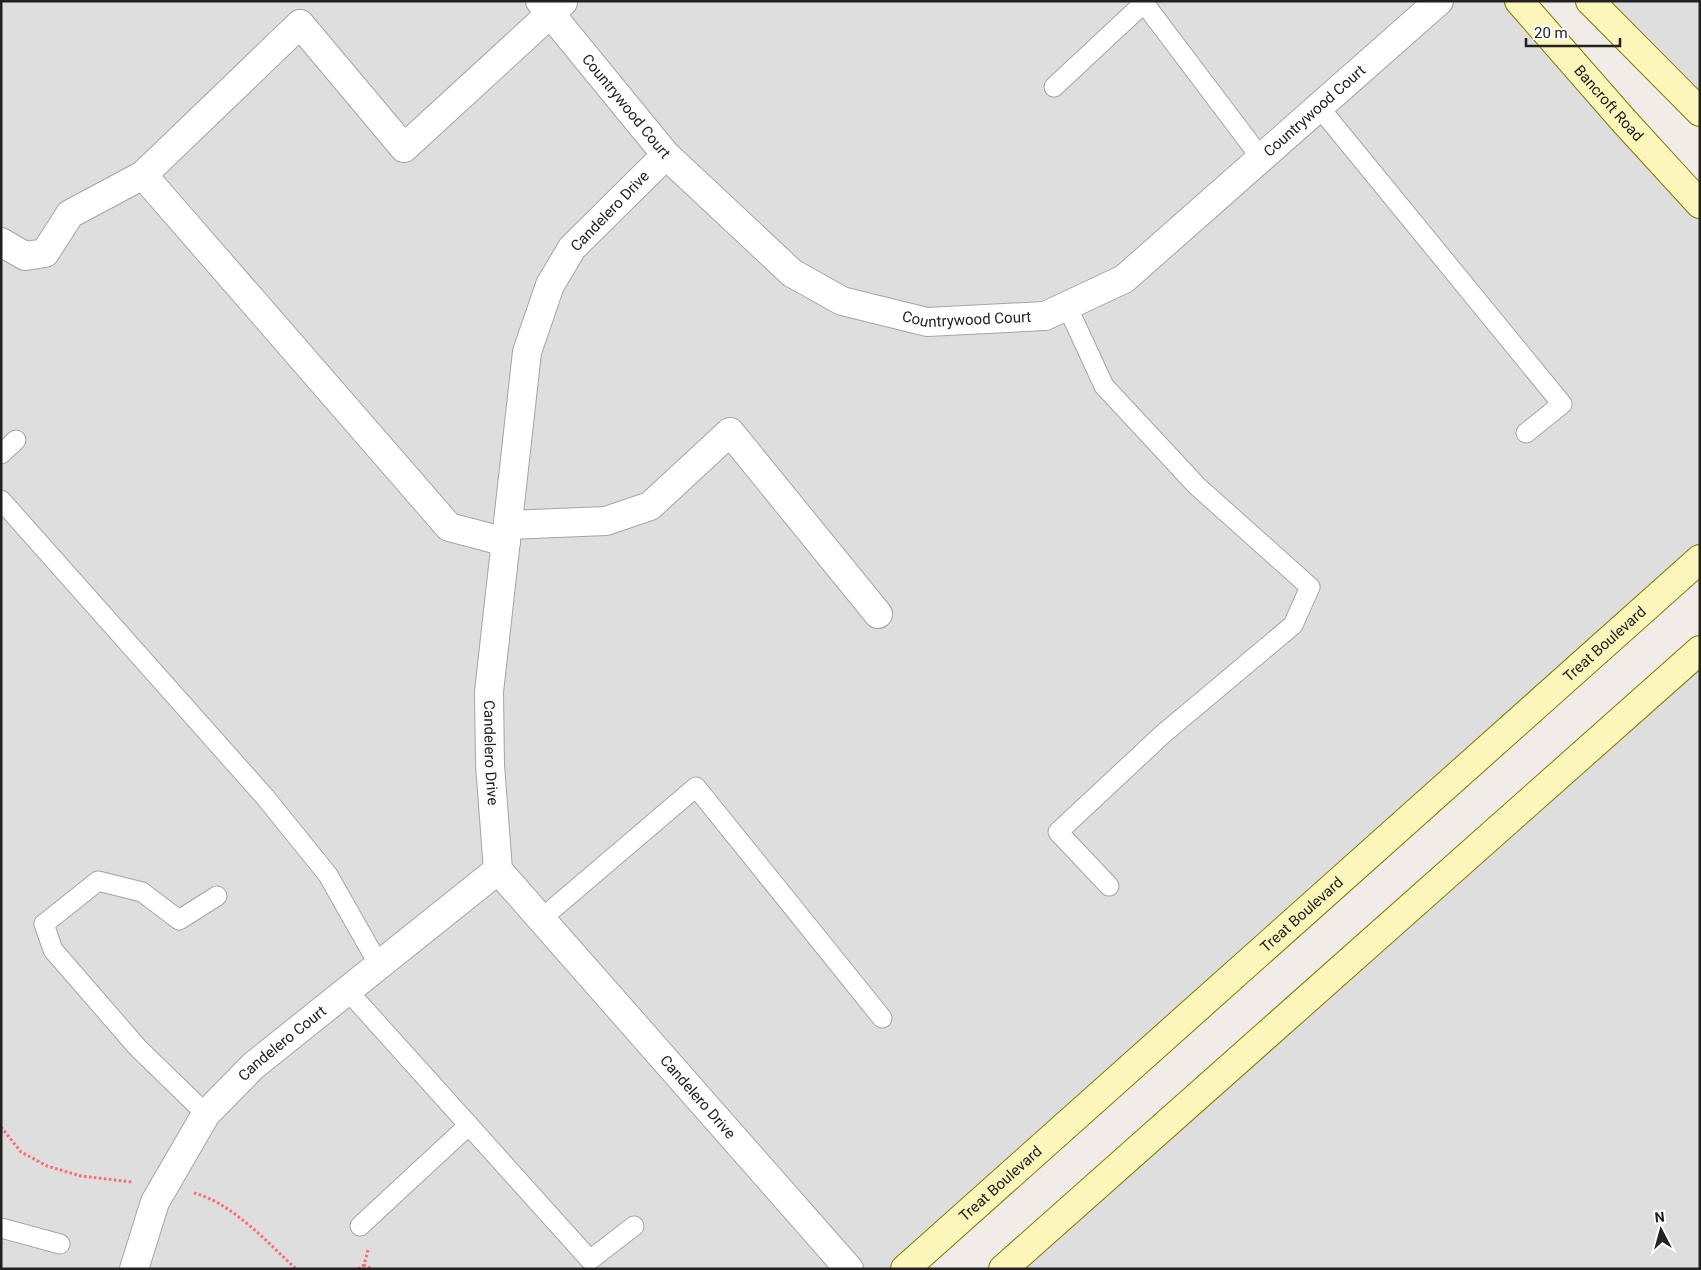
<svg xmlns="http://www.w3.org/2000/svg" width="1701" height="1270" font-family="Roboto,sans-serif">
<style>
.residential{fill:#dfdede}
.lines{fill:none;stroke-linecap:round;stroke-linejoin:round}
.lane-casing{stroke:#a5a5a5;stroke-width:21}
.street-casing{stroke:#a5a5a5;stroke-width:30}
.secondary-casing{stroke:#7f7b00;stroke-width:30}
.path{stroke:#ff6a70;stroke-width:3;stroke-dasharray:2.5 2.5;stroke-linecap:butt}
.lane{stroke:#fff;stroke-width:19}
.street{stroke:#fff;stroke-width:28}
.secondary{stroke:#fdf6ba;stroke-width:28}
.labels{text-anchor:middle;stroke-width:4;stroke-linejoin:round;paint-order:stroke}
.street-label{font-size:15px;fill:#212121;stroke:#fff}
</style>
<rect width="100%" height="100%" fill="#f1ece7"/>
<path class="residential" d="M1 1H1519L1700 204V559L905 1269H1Z
M1590 1H1700V112Z
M1700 650V1269H1003Z"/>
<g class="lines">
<g class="lane-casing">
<path id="lane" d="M1144 3 1261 158
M1054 87 1146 1
M1319 107 1562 404 1526 433
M1067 306 1104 386 1197 486 1310 587 1293 625 1163 734 1058 832 1109 886
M1 454 16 440
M1 500 265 797 328 875 379 965
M541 919 696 787 882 1018
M348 991 590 1260 634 1226
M206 1114 138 1048 53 950 44 924 98 881 142 892 179 920 217 896
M360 1226 469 1125
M1 1228 60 1244"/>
</g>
<g class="street-casing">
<g id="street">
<path id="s1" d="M540 1 666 155 792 273 842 301 927 322 1045 316 1124 279 1439 1"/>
<path id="s2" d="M666 155 572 248 550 285 527 352 489 692 490 765 498 870 849 1269"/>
<path d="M143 175 449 527 506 542"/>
<path d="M1 242 25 256 45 253 70 214 143 175 300 24 404 148 563 2"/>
<path d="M508 525 606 521 650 506 730 432 878 614"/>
<path id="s3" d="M134 1269 155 1202 206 1114 253 1066 498 870"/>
</g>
</g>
<g class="secondary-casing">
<g id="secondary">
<path id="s4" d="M1519 1 1624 121 1700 204"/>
<path d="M1590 1 1700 112"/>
<path id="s5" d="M905 1269 1700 559"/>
<path d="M1003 1269 1700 650"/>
</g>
</g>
<path class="path" d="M1 1127 21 1152 47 1166 81 1176 132 1182
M194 1193C232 1203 267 1242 296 1269
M368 1250 364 1265 372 1269
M358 1269 364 1265"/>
<use href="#lane" class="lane"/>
<use href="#street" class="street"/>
<use href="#secondary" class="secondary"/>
</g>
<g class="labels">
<g class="street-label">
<text dy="5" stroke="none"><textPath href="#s4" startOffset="136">Bancroft Road</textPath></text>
<text dy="5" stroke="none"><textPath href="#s1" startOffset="136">Countrywood Court</textPath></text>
<text dy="5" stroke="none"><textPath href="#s1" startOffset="976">Countrywood Court</textPath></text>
<text transform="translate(610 211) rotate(-46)" y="5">Candelero Drive</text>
<text dy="5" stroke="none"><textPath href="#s1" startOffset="556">Countrywood Court</textPath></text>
<text dy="5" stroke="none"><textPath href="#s5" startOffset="938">Treat Boulevard</textPath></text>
<text dy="5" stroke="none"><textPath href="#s2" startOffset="649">Candelero Drive</textPath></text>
<text dy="5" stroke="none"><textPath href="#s5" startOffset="532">Treat Boulevard</textPath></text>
<text dy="5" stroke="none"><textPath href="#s3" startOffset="276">Candelero Court</textPath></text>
<text dy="5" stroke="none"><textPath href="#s2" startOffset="1069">Candelero Drive</textPath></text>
<text dy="5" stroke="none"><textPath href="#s5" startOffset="128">Treat Boulevard</textPath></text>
</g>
</g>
<rect width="1701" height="1270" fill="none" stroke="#212121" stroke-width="5"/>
<g transform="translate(1661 1230) rotate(354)" stroke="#ffffff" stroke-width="4" paint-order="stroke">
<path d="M0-4L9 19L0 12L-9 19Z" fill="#212121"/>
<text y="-8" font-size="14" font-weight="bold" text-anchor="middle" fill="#212121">N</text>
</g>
<path d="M1526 38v8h94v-8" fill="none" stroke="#212121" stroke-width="2.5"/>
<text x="1534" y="38" font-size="15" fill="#212121" stroke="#ffffff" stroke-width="4" paint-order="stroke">20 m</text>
</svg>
